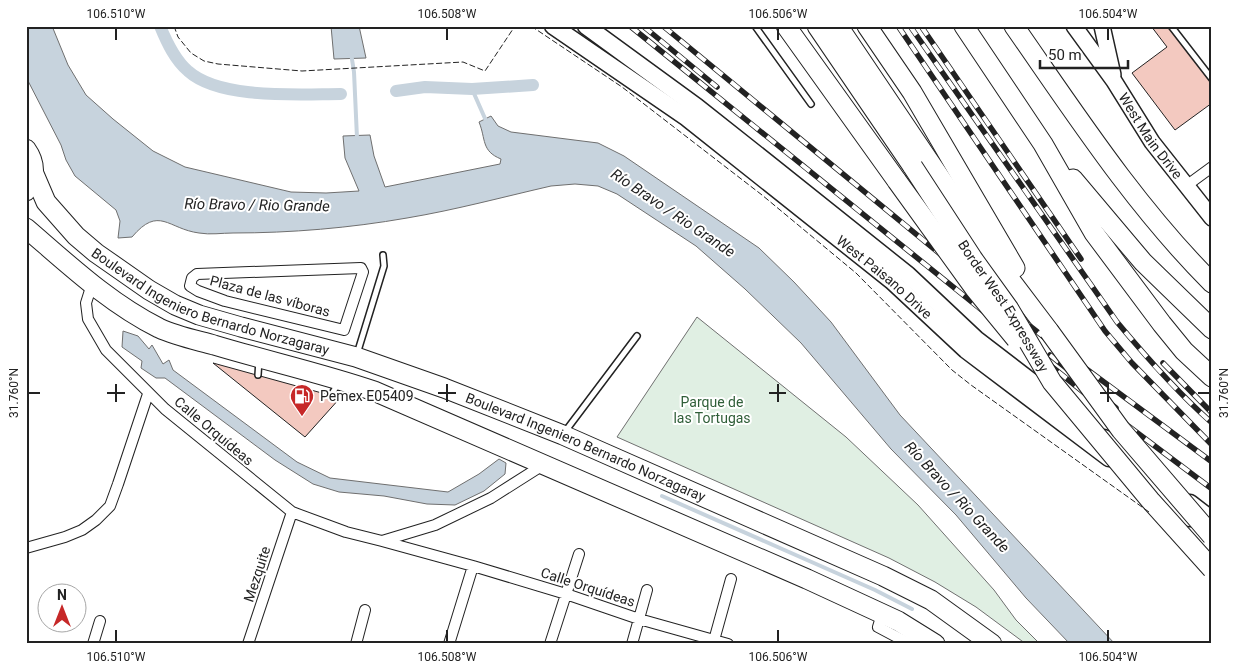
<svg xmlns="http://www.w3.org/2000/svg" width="1238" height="670" font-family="Roboto,sans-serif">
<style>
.green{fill:#e0efe3;stroke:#6f6f6f}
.water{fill:#c7d3dd;stroke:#6f6f6f}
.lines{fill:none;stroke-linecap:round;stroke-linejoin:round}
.stream{stroke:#c7d3dd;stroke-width:4}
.canal{stroke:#c7d3dd;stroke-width:12}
.building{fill:#f3c9c0;stroke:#222}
.lane-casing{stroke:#222;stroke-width:8}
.street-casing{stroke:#222;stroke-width:12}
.secondary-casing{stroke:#222;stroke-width:18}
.primary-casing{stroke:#222;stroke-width:19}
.highway-casing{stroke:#222;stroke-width:21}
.lane{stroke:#fff;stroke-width:5}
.street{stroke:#fff;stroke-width:10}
.secondary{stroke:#fff;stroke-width:15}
.primary{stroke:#fff;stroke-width:16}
.highway{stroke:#fff;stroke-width:19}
.rail-casing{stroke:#222;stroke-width:5.5}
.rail{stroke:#fff;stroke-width:4;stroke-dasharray:11;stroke-linecap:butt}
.highway-bridge-casing{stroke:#222;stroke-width:21;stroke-linecap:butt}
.highway-bridge{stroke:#fff;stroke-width:19}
.fence{stroke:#222;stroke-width:1;stroke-dasharray:6 2.5;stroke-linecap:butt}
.ticks{fill:none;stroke:#222;stroke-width:2}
.labels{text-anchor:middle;stroke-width:4;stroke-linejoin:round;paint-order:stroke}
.street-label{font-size:14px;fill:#222;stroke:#fff}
.poi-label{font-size:14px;fill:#222;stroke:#fff;text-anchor:start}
.park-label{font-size:14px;fill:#2f5e38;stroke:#fff}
.water-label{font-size:15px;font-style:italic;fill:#222;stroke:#fff}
.neatline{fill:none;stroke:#222;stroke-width:2}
.ticks-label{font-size:12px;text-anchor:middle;fill:#222}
</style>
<rect width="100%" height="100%" fill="#fff"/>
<path class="green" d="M697 317 846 437 918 505 994 590 1016 620 1040 644H1026L976 607 935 582 889 558 617 437Z"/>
<path class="water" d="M26 26H52L68 65 86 95 113 119 153 151 185 167 291 192 326 193 359 191 345 158 343 136 370 135 374 156 385 187 500 164 501 159C481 151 486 139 479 122L491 116 498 126 511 132 598 143 624 156 759 248 794 282 831 322 900 415 1115 644H1070L1026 598 956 515 891 449 801 343 745 289 696 246 617 194 598 186 575 184 551 186C503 197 455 210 407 218 350 228 291 233 233 233 222 233 210 235 199 233 168 229 159 205 132 237L118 238 120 221 116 210 75 176 66 160 61 145 26 77Z
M331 26H359L366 58 334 59Z
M123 331 138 336 149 349 152 345 163 364 169 360 173 370 297 462 330 478 448 492 479 474 499 459 506 463 505 474 484 491 455 505 427 504 384 496 339 492 313 484 275 460 165 378H156L141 368 142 361 122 347Z"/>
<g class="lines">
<path class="stream" d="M351 53 354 72 357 138
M472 89 487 123
M662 496 875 590 912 609"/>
<path class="canal" d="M160 26C167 43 175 60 188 71 220 100 300 94 341 94
M396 91 425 87 472 89 533 85"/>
</g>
<path class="building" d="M1151 26H1169L1212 83V103L1175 130 1132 73 1167 47Z
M213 363 340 398 305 437Z"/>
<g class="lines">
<g class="lane-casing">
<path id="lane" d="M755 26 811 104
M1171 26 1212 79
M357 354 384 266 383 255
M258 375 259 360
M331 395 338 384
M564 433 637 336"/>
</g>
<g class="street-casing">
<path id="street" d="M1186 186 1212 167
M361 268 363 272 344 330 225 301 198 291 190 286 192 278 197 274Z
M92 284 86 303 88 319 106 350 165 409 292 512 346 532 382 541 435 525 491 498 543 465
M382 541 473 566 566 594 639 619 728 644
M26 548 65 537 82 530 96 520 110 506 118 484 148 394
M882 614 878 627 910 644
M93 644 100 621
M248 644 292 512
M356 644 365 610
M449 644 473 566
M550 644 579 554
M632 644 647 590
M713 644 731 579"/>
</g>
<g class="secondary-casing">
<g id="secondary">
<path id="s1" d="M1074 26 1114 81 1152 142 1212 218"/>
<path d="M1102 26 1113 75"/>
</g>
</g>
<g class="primary-casing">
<g id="primary">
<path id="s2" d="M553 26 687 118 892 281 966 350 1109 458"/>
<path d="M586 26 697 107 769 164 908 275 976 339 1071 412"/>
<path d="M1104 438 1152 474"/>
<path d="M1139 480 1190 518"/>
<path d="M1190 503 1212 520"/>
</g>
</g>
<g class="highway-casing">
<g id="highway">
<path d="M786 26 897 181"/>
<path d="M817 26 913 167"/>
<path d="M838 26 999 265 1049 331"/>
<path d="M867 26 912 92 1015 268"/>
<path d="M964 26 1043 144 1094 233 1162 324 1184 351 1212 377"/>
<path d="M1014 26C1076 115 1135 206 1212 283"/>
<path d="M26 149C36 163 36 176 26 191"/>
<path id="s3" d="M34 174 46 202 76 236 96 253 149 290 175 305 199 315 241 327 356 357 444 388 563 435 883 576 931 600 992 644"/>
<path d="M1073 179 1143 262 1212 329"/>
<path d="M26 228C68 264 109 303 159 328 176 336 196 340 214 345 267 361 321 373 374 391L807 579 898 621 935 644"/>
</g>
</g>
<use href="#lane" class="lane"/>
<use href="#street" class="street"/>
<use href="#secondary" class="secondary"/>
<use href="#primary" class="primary"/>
<use href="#highway" class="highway"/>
<g class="rail-casing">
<path id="rail" d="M630 26 1087 395 1212 489
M643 26 717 87
M663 26 973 281 1054 345 1212 462
M898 26 1105 331 1132 363 1212 445
M910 26 1117 322C1147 358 1177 392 1212 423
M921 26 1081 259
M1050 355 1116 408
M1163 363 1212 413"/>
</g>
<use href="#rail" class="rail"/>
<g class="highway-bridge-casing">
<g id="highway-bridge">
<path id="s4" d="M913 167 973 259 1009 309 1052 382 1150 500 1212 569"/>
<path d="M897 181 975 289 1016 339"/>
<path d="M1049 331 1121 430 1212 536"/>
</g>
</g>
<use href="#highway-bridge" class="highway-bridge"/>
<path class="fence" d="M174 26 178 37 191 53 204 61 218 64 302 71 463 62 485 71 515 26
M531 26 622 87 762 195 856 273 952 370 971 385 1149 512"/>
</g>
<path class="ticks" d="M116 28V40M447 28V40M778 28V40M1108 28V40M116 384V402M447 384V402M778 384V402M1108 384V402M28 393H40M107 393H125M438 393H456M769 393H786M1100 393H1117M1198 393H1210M116 630V642M447 630V642M778 630V642M1108 630V642"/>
<defs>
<g id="fuel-pin" transform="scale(1.25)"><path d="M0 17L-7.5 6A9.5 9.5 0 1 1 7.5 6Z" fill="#c62828" stroke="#fff"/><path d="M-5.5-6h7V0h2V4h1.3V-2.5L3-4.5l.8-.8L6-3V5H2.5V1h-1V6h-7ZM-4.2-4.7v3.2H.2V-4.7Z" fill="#fff"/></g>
</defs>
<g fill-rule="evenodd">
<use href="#fuel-pin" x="302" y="396"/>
</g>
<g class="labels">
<g class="street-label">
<text dy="5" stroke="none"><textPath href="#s1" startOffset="134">West Main Drive</textPath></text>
<text dy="5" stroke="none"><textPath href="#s2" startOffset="416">West Paisano Drive</textPath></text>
<text transform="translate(270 296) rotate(15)" y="5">Plaza de las víboras</text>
<text dy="5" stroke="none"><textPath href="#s3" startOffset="228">Boulevard Ingeniero Bernardo Norzagaray</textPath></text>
<text dy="5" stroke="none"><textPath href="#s4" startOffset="166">Border West Expressway</textPath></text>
<text transform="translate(214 431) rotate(40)" y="5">Calle Orquídeas</text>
<text dy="5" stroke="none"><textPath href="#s3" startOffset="632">Boulevard Ingeniero Bernardo Norzagaray</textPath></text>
<text transform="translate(257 574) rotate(-72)" y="5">Mezquite</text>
<text transform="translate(588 587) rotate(18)" y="5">Calle Orquídeas</text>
</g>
<g class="poi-label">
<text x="320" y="401">Pemex E05409</text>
</g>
<g class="park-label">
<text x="712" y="407">Parque de<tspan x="712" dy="16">las Tortugas</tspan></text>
</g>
<g class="water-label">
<text transform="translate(257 205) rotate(1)" y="5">Río Bravo / Rio Grande</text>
<text transform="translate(673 213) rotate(34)" y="5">Río Bravo / Rio Grande</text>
<text transform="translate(957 497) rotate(47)" y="5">Río Bravo / Rio Grande</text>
</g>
</g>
<rect width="1238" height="670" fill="none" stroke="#ffffff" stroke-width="55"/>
<g transform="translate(62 608)"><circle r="24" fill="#ffffff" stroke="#a7a7a7"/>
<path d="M0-4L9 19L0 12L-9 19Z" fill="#c62828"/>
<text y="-8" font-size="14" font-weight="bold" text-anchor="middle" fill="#222222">N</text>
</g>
<path d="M1040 60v8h88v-8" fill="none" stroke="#222222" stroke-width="2.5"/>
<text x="1048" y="60" font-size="15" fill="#222222" stroke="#ffffff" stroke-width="4" paint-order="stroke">50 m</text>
<rect x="28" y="28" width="1182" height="614" class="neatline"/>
<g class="ticks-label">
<text x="116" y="18">106.510°W</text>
<text x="447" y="18">106.508°W</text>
<text x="778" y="18">106.506°W</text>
<text x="1108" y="18">106.504°W</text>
<text transform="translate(14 393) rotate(-90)" y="4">31.760°N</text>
<text transform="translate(1224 393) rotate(-90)" y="4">31.760°N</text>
<text x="116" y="661">106.510°W</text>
<text x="447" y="661">106.508°W</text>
<text x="778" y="661">106.506°W</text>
<text x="1108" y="661">106.504°W</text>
</g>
</svg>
